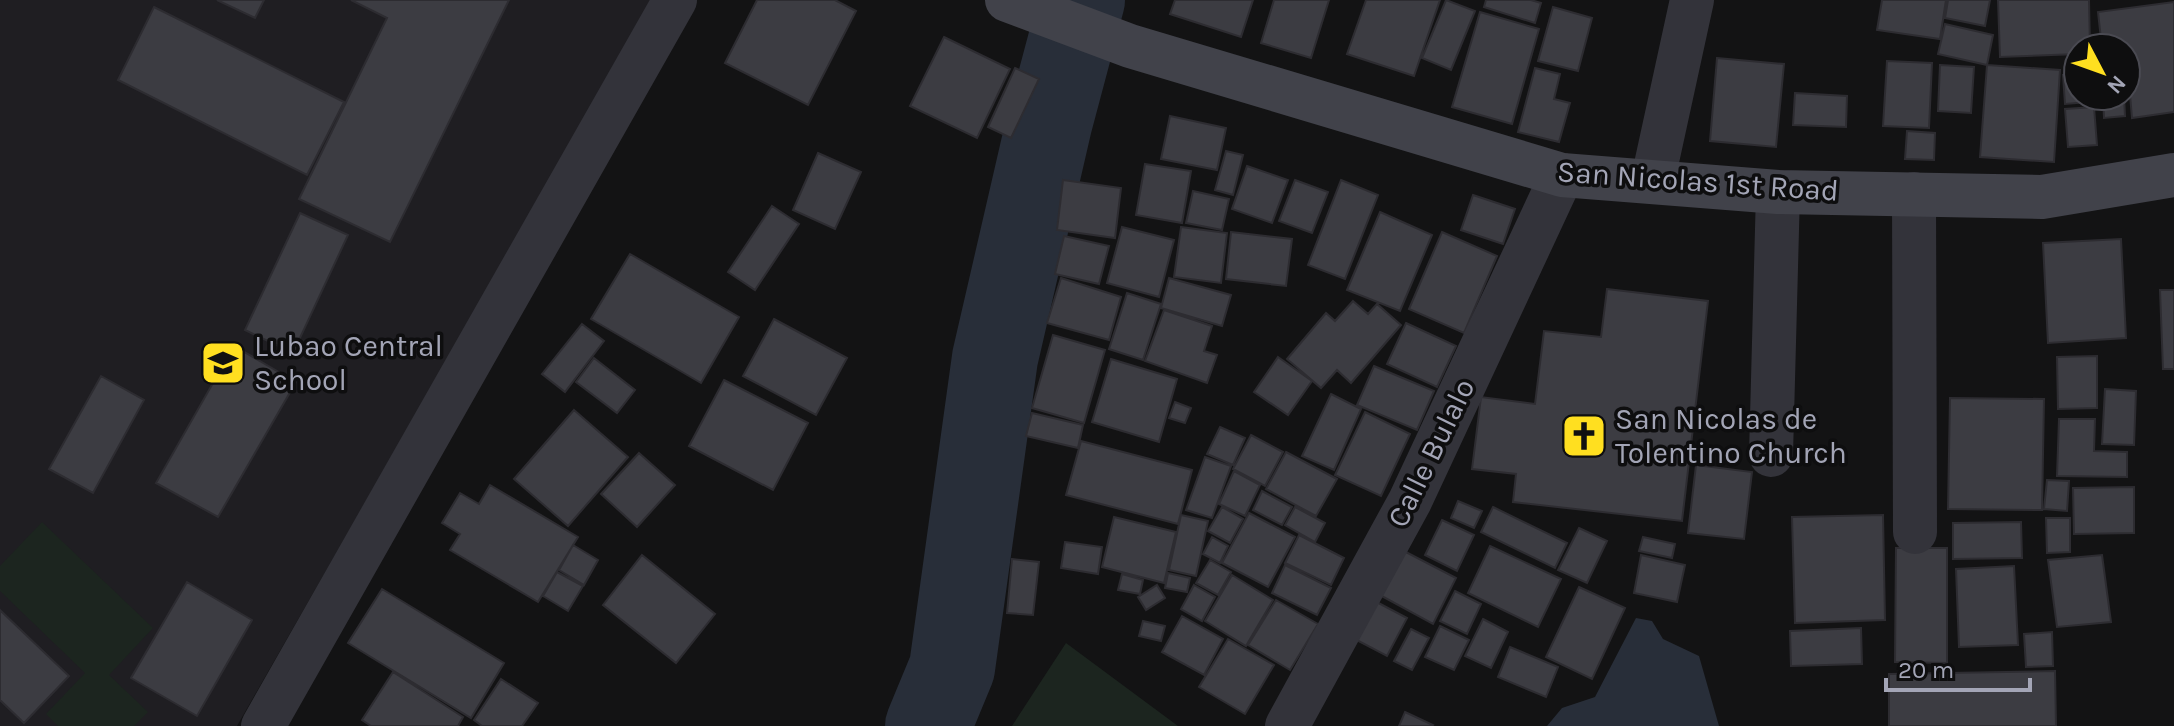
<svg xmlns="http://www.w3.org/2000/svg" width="2174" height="726" font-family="Karla,sans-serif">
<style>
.built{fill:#1f1e22}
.green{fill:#1c251f}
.water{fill:#282e39}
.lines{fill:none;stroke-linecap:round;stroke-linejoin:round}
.river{stroke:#282e39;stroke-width:86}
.building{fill:#3c3c42;stroke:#2d2c31;stroke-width:2}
.street{stroke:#33333a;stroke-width:44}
.secondary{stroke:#41424a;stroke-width:44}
.labels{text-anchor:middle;stroke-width:7;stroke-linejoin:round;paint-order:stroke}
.street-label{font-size:30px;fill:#a3a5b6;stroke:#0e0e0f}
.poi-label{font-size:30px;fill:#a3a5b6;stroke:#0e0e0f;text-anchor:start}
</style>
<rect width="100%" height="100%" fill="#131314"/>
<path class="built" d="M0 0H653L237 726H0Z"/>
<path class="green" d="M42 522 153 628 109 675 148 712 134 726H58L46 714 85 673 0 591V566Z
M1066 643 1178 726H1012Z"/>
<path class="water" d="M1636 618 1652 621 1663 639 1699 656 1719 726H1547L1562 708 1595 697Z"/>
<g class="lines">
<path class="river" d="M928 726 952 668 995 358 1049 124 1082 0"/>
</g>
<path class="building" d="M217 0H264L255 18Z
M351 0H509L390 242 299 199 387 18Z
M757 0H835L856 11 808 105 725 63Z
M1175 0H1253L1241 37 1170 14Z
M1274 0H1329L1311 58 1261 43Z
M1366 0H1440L1414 76 1347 54Z
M1446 0 1475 11 1451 70 1422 58Z
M1486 0H1531L1541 3 1535 23 1484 7Z
M1882 0H1946L1940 39 1877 30Z
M1948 0H1990L1985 26 1945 18Z
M1998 0H2089L2090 48H2078V54L2000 57Z
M2174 2V112L2132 118 2126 48H2102L2098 12Z
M154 7 344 102 307 175 118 80Z
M1553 7 1592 18 1578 71 1538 61Z
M1480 12 1539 29 1512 124 1452 107Z
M1945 24 1993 35 1987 65 1938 54Z
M944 37 1010 69 977 138 910 106Z
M1717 58 1784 64 1776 147 1710 141Z
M1887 61 1932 63 1929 128 1883 126Z
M1940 65 1974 67 1971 113 1938 111Z
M1987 65 2060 70 2054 162 1980 157Z
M1015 68 1039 79 1011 138 988 127Z
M1535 68 1560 74 1554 99 1570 103 1559 142 1518 132Z
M2078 74V96H2099L2100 101 2065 104 2063 75Z
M1795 93 1847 96 1846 127 1793 125Z
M2103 96H2124L2125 116 2104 118Z
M2094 107 2097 145 2068 147 2065 109Z
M1170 116 1226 128 1217 170 1161 159Z
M1907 131 1935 133 1934 160 1905 159Z
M1226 151 1243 155 1233 195 1215 190Z
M818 153 861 172 835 229 793 210Z
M1145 164 1191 171 1182 223 1136 215Z
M1247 166 1288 180 1272 223 1232 209Z
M1063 180 1121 188 1115 238 1057 230Z
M1295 180 1328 192 1312 233 1279 221Z
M1341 180 1378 195 1345 279 1308 265Z
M1193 191 1229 199 1222 230 1186 223Z
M1473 195 1515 209 1503 244 1461 230Z
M772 206 799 224 755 290 728 272Z
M1380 212 1432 235 1400 311 1347 290Z
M300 213 348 235 293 353 245 330Z
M1122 227 1174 240 1159 297 1107 283Z
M1181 227 1227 233 1221 283 1174 277Z
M1231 232 1292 239 1286 286 1226 279Z
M1442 232 1497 256 1464 333 1409 309Z
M1064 236 1109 246 1099 284 1055 274Z
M2121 239 2126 338 2048 343 2043 243Z
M630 254 739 317 701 383 591 319Z
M1061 278 1121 297 1109 340 1047 323Z
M1169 278 1231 295 1222 326 1161 308Z
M1607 289 1708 301 1682 521 1513 502 1516 474 1472 469 1481 397 1535 404 1544 331 1601 337Z
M2160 290H2174V369H2163Z
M1127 293 1161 304 1143 360 1109 349Z
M1353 301 1368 314 1377 304 1401 325 1351 383 1337 370 1321 388 1287 359 1326 313 1335 321Z
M1164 310 1212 326 1204 351 1217 355 1207 383 1145 361Z
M774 319 847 358 816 415 743 376Z
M1406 323 1456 346 1437 387 1387 364Z
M582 324 604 341 565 392 542 374Z
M1053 335 1105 350 1084 423 1032 408Z
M234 346 296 382 218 517 156 483Z
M2097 356V408L2058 409 2057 357Z
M1278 357 1312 381 1288 415 1254 392Z
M594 358 635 390 617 413 576 382Z
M1111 359 1177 379 1159 442 1092 422Z
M1374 366 1434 391 1417 430 1357 405Z
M101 376 144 400 93 493 49 469Z
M724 380 808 423 773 490 689 446Z
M2105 389 2136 391 2134 445 2102 444Z
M1331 394 1361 409 1334 470 1302 456Z
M1950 398 2044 399 2042 510 1948 509Z
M1175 402 1191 408 1185 423 1169 418Z
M574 410 628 457 568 526 514 479Z
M1365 412 1410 434 1381 496 1335 475Z
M1032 413 1083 425 1078 448 1026 436Z
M2059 419H2095L2094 451 2127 452V477L2057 476Z
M1220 427 1245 438 1233 465 1207 454Z
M1251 435 1283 452 1265 486 1233 469Z
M1081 441 1192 470 1178 524 1066 495Z
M1286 452 1337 479 1316 516 1266 489Z
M639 453 675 485 637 527 601 494Z
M1205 457 1231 466 1212 518 1186 510Z
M1696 465 1752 472 1744 539 1688 533Z
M1234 471 1260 485 1245 516 1219 504Z
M2047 480 2069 481 2067 511 2044 509Z
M490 485 578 537 538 602 450 550 460 534 442 523 460 493 479 504Z
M2134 487V533L2074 534 2073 488Z
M1262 491 1292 507 1282 525 1253 510Z
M1458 501 1482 511 1474 528 1451 518Z
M1222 507 1243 519 1230 543 1208 531Z
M1295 507 1325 523 1315 542 1285 525Z
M1493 507 1567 543 1555 568 1481 532Z
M1249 513 1295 537 1268 587 1222 563Z
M1181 515 1208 521 1196 576 1169 570Z
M1883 515 1885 620 1795 623 1792 517Z
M1114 517 1176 532 1164 583 1102 567Z
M2046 518H2070V552L2047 553Z
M1442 520 1474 535 1457 571 1425 555Z
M2021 522 2022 558 1953 559V523Z
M1579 528 1607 541 1587 583 1558 570Z
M1299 535 1344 558 1331 585 1285 563Z
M1212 537 1228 546 1220 563 1203 554Z
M1643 537 1675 544 1672 558 1639 551Z
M1065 542 1102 547 1098 574 1061 568Z
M573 545 598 560 584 585 559 570Z
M1490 546 1561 579 1538 627 1468 593Z
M1896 548H1947V663L1895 662Z
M1402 550 1456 578 1433 624 1378 594Z
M642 555 715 614 676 663 603 605Z
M1641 555 1685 565 1677 602 1634 593Z
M2102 555 2111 622 2057 627 2048 560Z
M1012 559 1039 562 1033 615 1007 613Z
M1210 560 1231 572 1218 595 1196 583Z
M1285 565 1331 588 1317 615 1272 593Z
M2014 566 2018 645 1959 647 1956 569Z
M557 572 583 586 568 611 543 596Z
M1168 573 1190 578 1187 592 1165 588Z
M1122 574 1143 580 1140 594 1118 590Z
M1232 575 1273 600 1246 646 1205 621Z
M187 582 252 620 197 716 131 678Z
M1157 585 1165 598 1146 610 1138 597Z
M1194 585 1215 597 1202 621 1181 609Z
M1579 587 1625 608 1592 679 1546 657Z
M382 589 504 663 471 718 348 643Z
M1455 591 1481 604 1467 634 1440 621Z
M1369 598 1407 618 1387 656 1349 636Z
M1276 600 1318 624 1290 670 1248 645Z
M0 610 69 676 24 723 0 700Z
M1182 616 1223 639 1204 675 1162 652Z
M1483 619 1508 632 1491 668 1465 656Z
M1143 621 1165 626 1161 641 1139 636Z
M1440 626 1469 640 1454 670 1425 657Z
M1861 628 1862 664 1791 666 1790 631Z
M1411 629 1429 638 1412 670 1394 661Z
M2052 632 2053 666 2026 667 2024 634Z
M1228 639 1274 665 1245 714 1199 687Z
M1510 647 1558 667 1546 697 1498 677Z
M2055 671 2056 726H1889V674Z
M393 672 463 717 458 726H371L362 720Z
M501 679 538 703 522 726H482L474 720Z
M1405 712 1433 725 1432 726H1399Z"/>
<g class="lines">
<path class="street" d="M1653 179 1692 0
M1914 194 1915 532
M1771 455 1778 192
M263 726 675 0
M1287 726 1410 501 1562 175"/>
<path class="secondary" d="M1007 0 1130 46 1562 175 1778 192 2042 197 2174 175"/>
</g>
<defs>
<g id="school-square" transform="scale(2.3)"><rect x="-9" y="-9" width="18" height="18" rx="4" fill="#ffdf20" stroke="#0e0e0f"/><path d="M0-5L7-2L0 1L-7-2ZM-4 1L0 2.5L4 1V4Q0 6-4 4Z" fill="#111"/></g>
<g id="church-square" transform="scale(2.3)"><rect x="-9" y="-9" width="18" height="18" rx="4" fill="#ffdf20" stroke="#0e0e0f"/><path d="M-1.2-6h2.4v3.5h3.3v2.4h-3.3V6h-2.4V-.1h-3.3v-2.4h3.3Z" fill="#111"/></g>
</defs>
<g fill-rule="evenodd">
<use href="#school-square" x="223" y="363"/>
<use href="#church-square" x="1584" y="436"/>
</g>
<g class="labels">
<g class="street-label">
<text transform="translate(1698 181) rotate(4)" y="10">San Nicolas 1st Road</text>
<text transform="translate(1431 453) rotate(-64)" y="10">Calle Bulalo</text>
</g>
<g class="poi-label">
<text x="254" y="356">Lubao Central<tspan x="254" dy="34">School</tspan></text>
<text x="1615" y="429">San Nicolas de<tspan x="1615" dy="34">Tolentino Church</tspan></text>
</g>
</g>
<g transform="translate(2102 72) rotate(131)"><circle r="38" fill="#0e0e0f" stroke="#4a4a52" stroke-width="2"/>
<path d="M0-6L14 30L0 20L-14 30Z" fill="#ffdf20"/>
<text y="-12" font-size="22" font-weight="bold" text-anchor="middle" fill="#a3a5b6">N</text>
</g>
<path d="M1886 678v12h144v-12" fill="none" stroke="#a3a5b6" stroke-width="4"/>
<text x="1898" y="678" font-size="24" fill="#a3a5b6" stroke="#0e0e0f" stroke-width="6" paint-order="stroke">20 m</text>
</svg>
